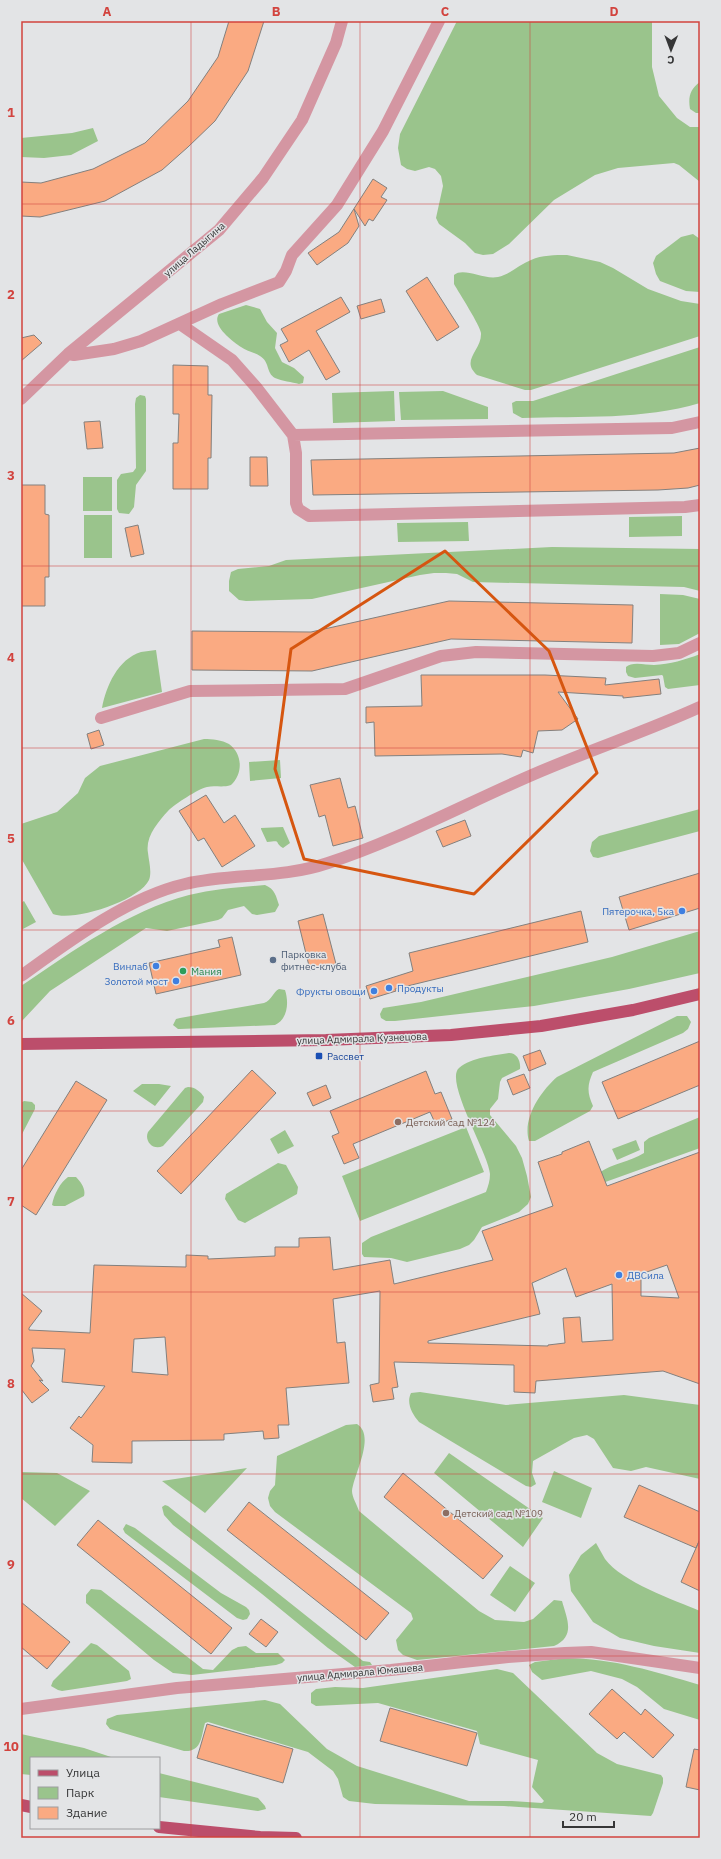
<svg xmlns="http://www.w3.org/2000/svg" width="721" height="1859" font-family="'IBM Plex Sans',sans-serif">
<style>
.green{fill:#9ac48c}
.building{fill:#faaa82;stroke:#83807e;fill-rule:evenodd}
.lines{fill:none;stroke-linecap:round;stroke-linejoin:round}
.minor{stroke:#d496a2;stroke-width:12}
.major{stroke:#bc4e6b;stroke-width:12}
.marked{fill:none;stroke:#d65610;stroke-width:3;stroke-linejoin:round}
.grid{fill:none;stroke:#d2433e;stroke-width:1;stroke-opacity:0.55}
.shop-dot{fill:#3f7fe0;stroke:#e3e4e6;stroke-width:1.5}
.service-dot{fill:#5c6f8a;stroke:#e3e4e6;stroke-width:1.5}
.leisure-dot{fill:#2e9e5b;stroke:#e3e4e6;stroke-width:1.5}
.transit-dot{fill:#1a4fb4;stroke:#e3e4e6;stroke-width:1.5}
.education-dot{fill:#8d6e63;stroke:#e3e4e6;stroke-width:1.5}
.labels{text-anchor:middle;stroke-width:3;stroke-linejoin:round;paint-order:stroke}
.street-label{font-size:10px;fill:#363637;stroke:#e3e4e6}
.shop-label{font-size:10px;fill:#366cbe;stroke:#e3e4e6;text-anchor:end}
.service-label{font-size:10px;fill:#4e5e75;stroke:#e3e4e6;text-anchor:start}
.leisure-label{font-size:10px;fill:#27864d;stroke:#e3e4e6;text-anchor:start}
.transit-label{font-size:10px;fill:#164399;stroke:#e3e4e6;text-anchor:start}
.education-label{font-size:10px;fill:#785e54;stroke:#e3e4e6;text-anchor:start}
.neatline{fill:none;stroke:#d2433e;stroke-width:1.5}
.grid-label{font-size:13px;text-anchor:middle;font-weight:bold;fill:#d2433e}
</style>
<rect width="100%" height="100%" fill="#e3e4e6"/>
<path class="green" d="M457 21H652V67L659 96 677 118 690 127H700V182L679 165 674 163 618 168 595 175 554 200 509 244 493 254 483 255 475 253 465 243 439 224 436 218 443 186 441 176 435 169 429 167 415 171 407 169 401 165 398 148 400 134Z
M700 82V113H696L690 109C688 97 690 89 700 82Z
M93 128 98 141 71 155 44 158 21 157V138L72 133Z
M693 234 700 239V292L686 291 660 281 656 274 653 263 656 256 681 237Z
M567 255 600 262 613 268 648 289 681 301 700 304V336L531 390H525L477 375C460 360 482 350 481 333 480 325 459 293 454 284V275C464 267 483 280 498 277 509 275 520 264 531 260 542 255 555 255 567 255Z
M246 305 260 309 267 322 277 333 275 348 282 362 294 368 304 377 303 383 299 384C292 382 282 381 275 378 266 373 270 362 260 356 254 352 246 351 241 347 232 341 211 325 219 314Z
M700 347V403C643 420 581 416 522 418L513 413 512 403 516 401H533Z
M394 391 395 421 333 423 332 393Z
M443 391 488 407V419L401 420 399 392Z
M140 395 145 396 146 399V471L136 485 134 507 129 514 119 513 117 509V480L121 474 133 472 136 468 135 404 136 398Z
M83 477H112V511H83Z
M84 515H112V558H84Z
M682 516V536L629 537V517Z
M468 522 469 541 398 542 397 523Z
M552 547 700 549V591L684 587 473 582 457 574 446 573H434L420 575 312 599 246 601 239 600 229 591V581L231 572 238 569 269 566 286 560Z
M660 594 683 595 700 599V633L679 644 660 645Z
M156 650 162 692 102 708C106 686 118 659 141 652 146 651 151 651 156 650Z
M700 654V685L668 689 665 687 663 676 662 675 635 678 628 676 626 672V667C632 661 646 665 654 665 670 664 685 660 700 654Z
M204 739C212 739 222 740 229 744 243 754 243 774 231 785 222 788 215 785 207 787 198 789 175 804 168 811 158 822 145 837 148 853 149 862 152 872 149 880 139 901 73 922 53 914L21 858V824L57 812 78 793 85 778 100 766Z
M280 760 281 778 250 781 249 762Z
M700 809V831L598 858 593 857 590 851 592 842 599 836Z
M283 827 290 843 283 848C273 842 283 840 267 842L261 829V828Z
M265 885C275 889 276 896 279 905L275 912 257 915 252 914 244 906 228 910 222 918 218 920 167 931 146 928 50 991 21 1022V986C73 951 128 911 189 895 214 889 240 887 265 885Z
M24 901 36 922 21 930V903Z
M700 931V973L629 989 534 1006 395 1021H386L381 1018 380 1014 383 1008 421 1002 612 957Z
M279 989 285 990C289 1002 288 1019 275 1025L180 1029H178L173 1025 176 1019 180 1018 264 1003C272 1000 273 992 279 989Z
M677 1016H687L691 1022 688 1029 683 1033 593 1072C587 1085 587 1093 593 1106L590 1111 535 1141H529C522 1118 541 1091 557 1077Z
M509 1053C517 1053 521 1061 520 1069L502 1078 500 1082 498 1099 490 1109V1115L516 1146 522 1158 527 1176 531 1197 528 1204 519 1212 482 1227 474 1240 469 1245 460 1249 407 1262 391 1258 364 1257 362 1254V1243L371 1237 486 1192C488 1186 490 1181 490 1174 489 1154 444 1081 459 1068 472 1057 493 1056 509 1053Z
M142 1084H159L171 1086 155 1106 133 1091Z
M188 1087C195 1087 201 1092 204 1097L203 1102 163 1146C153 1151 144 1141 148 1132L185 1088Z
M24 1101 32 1102 35 1105V1109L21 1136V1103Z
M700 1117V1148L597 1185 599 1173C612 1163 630 1162 644 1153V1142L649 1138Z
M466 1127 484 1172 360 1221 342 1176Z
M285 1130 294 1146 278 1154 270 1139Z
M636 1140 640 1150 617 1160 612 1149Z
M278 1163 286 1165 298 1187 297 1194 245 1223 238 1220 225 1199 226 1194Z
M68 1177H76C81 1182 86 1189 84 1196L65 1206H54L52 1205C54 1194 60 1183 68 1177Z
M420 1392 506 1405 624 1395 700 1405V1479L646 1467 631 1471 613 1468 594 1439 587 1435 574 1438 533 1461 532 1473 536 1484 531 1487 526 1486 419 1422C412 1414 406 1403 411 1393Z
M357 1424C376 1436 354 1473 352 1491 352 1497 357 1505 359 1511L479 1611 495 1620 524 1622 533 1619 554 1600 562 1601C567 1619 576 1636 554 1646L417 1660 403 1655 398 1650 396 1640 413 1619 411 1613 275 1512 270 1506 268 1498 270 1491 275 1485 277 1456 346 1425Z
M449 1453 543 1518 523 1547 434 1473Z
M247 1468 205 1513 162 1481Z
M554 1471 592 1488 581 1518 542 1502Z
M21 1472 57 1473 90 1491 55 1526 21 1498Z
M165 1505 168 1506 363 1661 370 1662 372 1665 355 1667 328 1648 262 1594 173 1525 164 1515 162 1507Z
M126 1524 135 1528 221 1593 246 1607 249 1610 250 1614 247 1619 243 1620 237 1618 125 1533 123 1529Z
M596 1543C599 1548 602 1554 605 1559 622 1582 674 1600 700 1611V1653L654 1646 620 1638 593 1622 571 1591 569 1575 581 1555Z
M510 1566 535 1583 515 1612 490 1595Z
M91 1589 101 1590 203 1669 213 1670 232 1650 238 1647 246 1646 256 1653H278L285 1660 282 1663 276 1665 192 1675 173 1673 154 1660 86 1603V1595Z
M91 1643 97 1645 129 1671 131 1679 127 1681 62 1691 58 1690 51 1686 53 1681Z
M566 1658C612 1658 656 1672 700 1685V1720L664 1709 637 1687 622 1679 591 1671 542 1680 532 1672 529 1665 535 1662Z
M497 1669 513 1673 597 1753 617 1764 661 1775 663 1778V1783L653 1813 651 1816 504 1806 375 1804 349 1801 343 1797 338 1779 333 1771 308 1752 208 1722 205 1723C201 1737 202 1752 184 1751L110 1729 106 1724 107 1719 117 1715 265 1700 280 1704 327 1749 357 1766 469 1801H512L542 1803 544 1801 532 1787 538 1760 480 1744 477 1731 378 1703 316 1706 311 1703V1693L316 1689 335 1687 363 1688Z
M21 1734 84 1748 114 1758H31V1775L21 1774Z
M159 1773 258 1798 265 1806 266 1809 258 1811 159 1797Z"/>
<path class="building" d="M229 21H264L248 71 215 121 188 147 162 170 105 201 40 217 21 216V182L41 183 93 169 145 143 188 101 218 57Z
M373 179 387 188 381 197 387 200 373 221 369 219 365 226 354 209 359 226 348 243 317 265 308 253 339 232Z
M427 277 459 327 437 341 406 291Z
M341 297 350 312 316 331 340 372 326 380 309 350 289 362 280 345 288 341 281 329Z
M381 299 385 312 361 319 357 306Z
M34 335 42 343 21 361V338Z
M173 365 208 366V395H212L211 458H208V489H173V443H178L179 414H173Z
M100 421 103 448 87 449 84 422Z
M700 448V485L688 488 658 490 313 495 311 460 674 453Z
M250 457H267L268 486H250Z
M21 485H45V514L49 515V577H45V606H21Z
M138 525 144 554 131 557 125 528Z
M449 601 633 605 632 643 451 639 312 671 192 670V631L311 632Z
M421 675H545L606 678 605 685 659 679 661 694 623 698V696L558 692 578 719 562 730 538 731 533 753 523 750 521 757 502 754 375 756 374 722 366 723V707L422 706Z
M99 730 104 745 91 749 87 734Z
M340 778 348 808 355 806 363 838 333 846 325 815 319 817 310 785Z
M206 795 224 823 235 815 255 846 222 867 204 838 198 841 179 811Z
M465 820 471 836 443 847 436 831Z
M700 873V908L629 930 619 897Z
M581 911 588 942 395 989 396 991 370 999 366 986 413 971 409 953Z
M323 914 336 964 310 970 298 921Z
M232 937 241 975 156 994 149 963 220 947 218 940Z
M700 1041V1085L618 1119 602 1082Z
M540 1050 546 1064 529 1071 523 1056Z
M252 1070 276 1093 181 1194 157 1171Z
M426 1071 435 1094 441 1092 452 1119 436 1125 430 1112 353 1144 359 1158 344 1164 332 1136 339 1133 330 1111Z
M524 1074 530 1088 513 1095 507 1080Z
M76 1081 107 1100 36 1215 21 1205V1170Z
M326 1085 331 1098 313 1106 307 1093Z
M589 1141 607 1186 700 1152V1384L663 1371 536 1381 535 1393 514 1392V1365L394 1362 398 1387 392 1388 394 1399 373 1402 370 1385 379 1383 380 1291 333 1299 337 1343 345 1342 349 1383 286 1388 289 1425H278L279 1438 264 1439 263 1431 224 1434V1440L132 1441V1463L92 1462 93 1445 70 1428 79 1416 81 1418 105 1386 62 1382 65 1349 32 1348 34 1361 31 1366 43 1381 39 1380 49 1390 32 1403 21 1389V1293L42 1311 29 1328V1330L90 1333 94 1265 186 1267V1255L208 1256V1259L275 1256V1247H299V1238L330 1237 333 1270 390 1260 394 1284 493 1260 482 1231 553 1206 538 1162 562 1154V1152ZM667 1265 679 1298 641 1296V1274ZM566 1268 576 1297 612 1284 613 1340 582 1342 580 1317 563 1318 565 1343 548 1345V1346L428 1343V1341L540 1314 532 1283ZM165 1337 168 1375 132 1372 134 1339Z
M403 1473 503 1556 483 1579 384 1497Z
M639 1485 700 1512V1539L696 1548 624 1517Z
M249 1502 389 1613 366 1640 227 1530Z
M98 1520 232 1628 211 1654 77 1545Z
M700 1539V1591L681 1582Z
M21 1602 70 1642 47 1669 21 1647Z
M261 1619 278 1632 266 1647 249 1634Z
M612 1689 641 1715 645 1709 674 1735 653 1758 624 1732 617 1739 589 1714Z
M390 1708 477 1733 467 1766 380 1741Z
M207 1724 293 1749 283 1783 197 1758Z
M694 1749 700 1750V1790L686 1787Z"/>
<g class="lines">
<path class="minor" d="M180 324 232 360 256 387 293 435 296 453V503L298 509 309 516 685 507 700 505
M68 354 74 355 114 349 141 341 222 304 279 282 286 271 292 255 337 205 383 131 439 21
M21 399 68 354 219 230 263 178 302 120 336 43 342 21
M293 435 672 428 700 422
M101 718 190 691 345 689 441 656 476 652 653 656 679 653 700 643
M21 976C68 942 128 897 185 884 232 873 281 879 328 863 396 841 465 804 532 775 587 751 645 732 700 707
M21 1709 177 1688 391 1670 508 1657 565 1653 591 1652 700 1668"/>
<path class="major" d="M21 1044 326 1040 451 1035 541 1026 633 1010 700 994
M21 1805 31 1807
M159 1827 260 1837 296 1838"/>
</g>
<path class="marked" d="M445 551 549 651 597 773 474 894 304 859 275 769 291 649Z"/>
<path class="grid" d="M191 21V1838M360 21V1838M530 21V1838M21 204H700M21 385H700M21 566H700M21 748H700M21 930H700M21 1111H700M21 1292H700M21 1474H700M21 1656H700"/>
<g class="shop-dot">
<circle cx="682" cy="911" r="4"/>
<circle cx="156" cy="966" r="4"/>
<circle cx="176" cy="981" r="4"/>
<circle cx="389" cy="988" r="4"/>
<circle cx="374" cy="991" r="4"/>
<circle cx="619" cy="1275" r="4"/>
</g>
<circle class="service-dot" cx="273" cy="960" r="4"/>
<circle class="leisure-dot" cx="183" cy="971" r="4"/>
<rect class="transit-dot" x="315" y="1052" width="8" height="8" rx="2"/>
<g class="education-dot">
<circle cx="398" cy="1122" r="4"/>
<circle cx="446" cy="1513" r="4"/>
</g>
<g class="labels">
<g class="street-label">
<text transform="translate(194 249) rotate(-41)" y="4">улица Ладыгина</text>
<text transform="translate(362 1038) rotate(-2)" y="4">улица Адмирала Кузнецова</text>
<text transform="translate(360 1672) rotate(-5)" y="4">улица Адмирала Юмашева</text>
</g>
<g class="shop-label">
<text x="674" y="915">Пятерочка, 5ка</text>
<text x="148" y="970">Винлаб</text>
<text x="168" y="985">Золотой мост</text>
<text x="397" y="992" text-anchor="start">Продукты</text>
<text x="366" y="995">Фрукты овощи</text>
<text x="627" y="1279" text-anchor="start">ДВСила</text>
</g>
<g class="service-label">
<text x="281" y="958">Парковка<tspan x="281" dy="12">фитнес-клуба</tspan></text>
</g>
<g class="leisure-label">
<text x="191" y="975">Мания</text>
</g>
<g class="transit-label">
<text x="327" y="1060">Рассвет</text>
</g>
<g class="education-label">
<text x="406" y="1126">Детский сад №124</text>
<text x="454" y="1517">Детский сад №109</text>
</g>
</g>
<rect width="721" height="1859" fill="none" stroke="#e3e4e6" stroke-width="44"/>
<rect x="30" y="1757" width="130" height="72" fill="#e3e4e6" stroke="#9e9ea0"/>
<rect x="38" y="1770" width="20" height="6" fill="#bc4e6b" stroke="#9e9ea0"/>
<text x="66" y="1777" font-size="12" fill="#363637">Улица</text>
<rect x="38" y="1787" width="20" height="12" fill="#9ac48c" stroke="#9e9ea0"/>
<text x="66" y="1797" font-size="12" fill="#363637">Парк</text>
<rect x="38" y="1807" width="20" height="12" fill="#faaa82" stroke="#9e9ea0"/>
<text x="66" y="1817" font-size="12" fill="#363637">Здание</text>
<g transform="translate(671 50) rotate(181)" stroke="#e3e4e6" stroke-width="3" paint-order="stroke">
<path d="M0-3L7 15L0 10L-7 15Z" fill="#363637"/>
<text y="-6" font-size="11" font-weight="bold" text-anchor="middle" fill="#363637">С</text>
</g>
<path d="M563 1821v6h51v-6" fill="none" stroke="#363637" stroke-width="2"/>
<text x="569" y="1821" font-size="12" fill="#363637" stroke="#e3e4e6" stroke-width="3" paint-order="stroke">20 m</text>
<rect x="22" y="22" width="677" height="1815" class="neatline"/>
<g class="grid-label">
<text x="107" y="16">A</text>
<text x="276" y="16">B</text>
<text x="445" y="16">C</text>
<text x="614" y="16">D</text>
<text x="11" y="117">1</text>
<text x="11" y="299">2</text>
<text x="11" y="480">3</text>
<text x="11" y="662">4</text>
<text x="11" y="843">5</text>
<text x="11" y="1025">6</text>
<text x="11" y="1206">7</text>
<text x="11" y="1388">8</text>
<text x="11" y="1569">9</text>
<text x="11" y="1751">10</text>
</g>
</svg>
